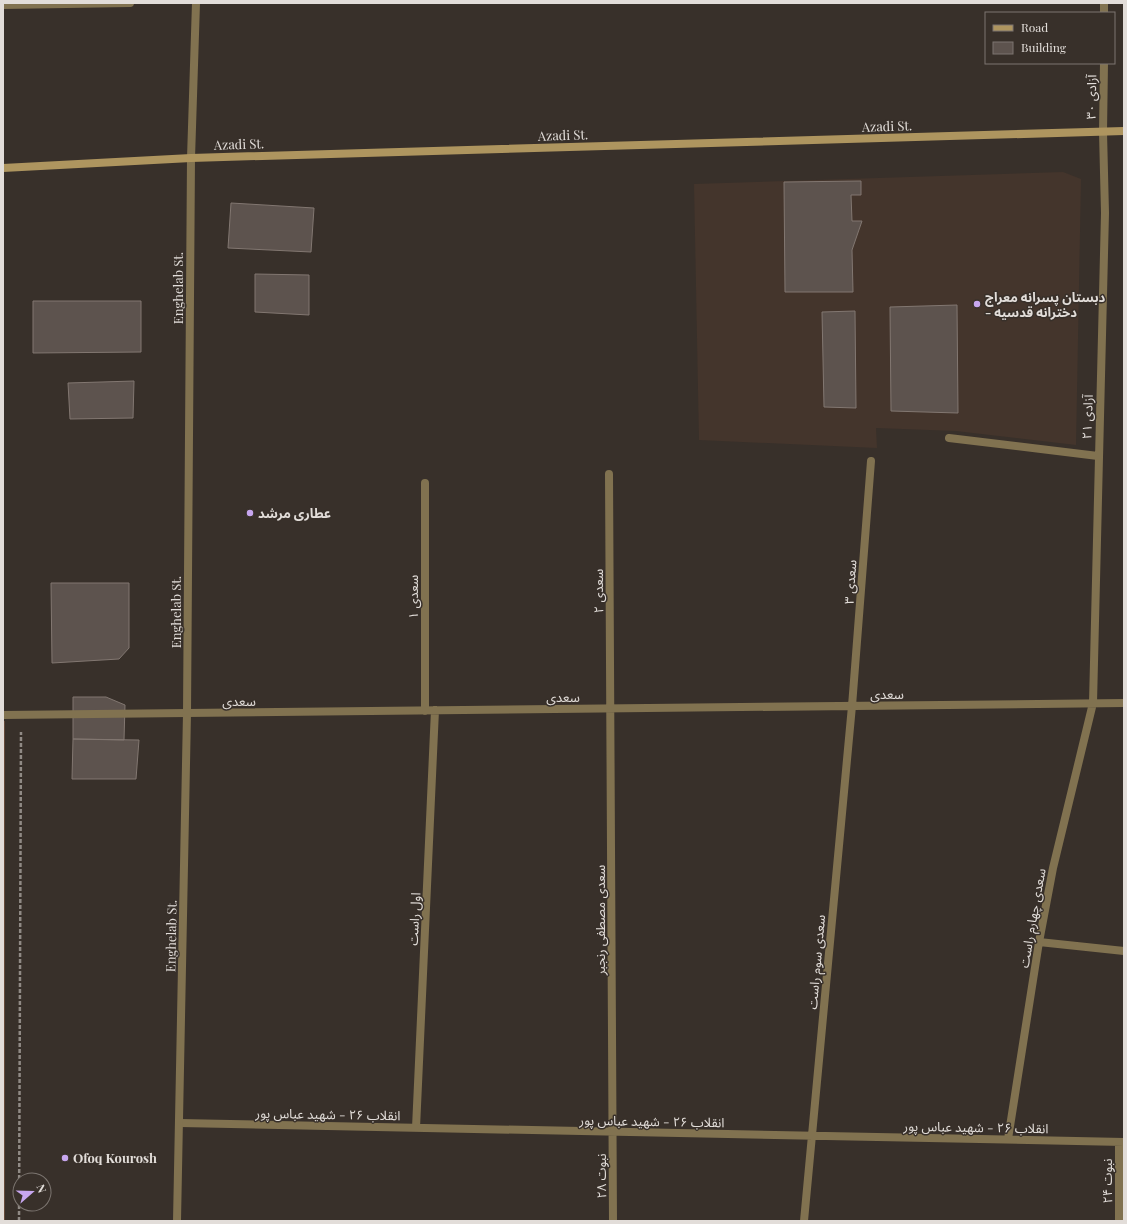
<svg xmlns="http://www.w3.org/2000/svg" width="1127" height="1224" font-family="'Playfair Display','Noto Sans Arabic',serif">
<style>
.built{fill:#44352c}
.green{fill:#664b3b}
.building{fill:#5d534e;stroke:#827771}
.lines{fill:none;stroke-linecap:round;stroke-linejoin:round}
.path{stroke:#908a85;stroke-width:2.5;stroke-dasharray:4 2;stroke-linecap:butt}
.minor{stroke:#817250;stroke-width:8}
.tertiary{stroke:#817250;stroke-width:8}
.secondary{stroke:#ae955f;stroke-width:8}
.poi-dot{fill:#c7a6ef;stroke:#38302a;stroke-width:1.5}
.labels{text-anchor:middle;stroke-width:3;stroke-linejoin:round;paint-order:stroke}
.street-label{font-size:13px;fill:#e2ddd9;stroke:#38302a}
.poi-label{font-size:13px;font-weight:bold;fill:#e2ddd9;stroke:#38302a;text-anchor:start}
</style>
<rect width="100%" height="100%" fill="#38302a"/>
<path class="built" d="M1063 172 1081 179 1076 445 956 431 876 428 877 448 699 440 694 184Z"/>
<path class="green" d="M3 721H5V1221H3Z"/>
<path class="building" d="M861 181V195H851L852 221H862L852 250 853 292H785L784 182Z
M231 203 314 208 311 252 228 248Z
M255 274 309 275V315L255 312Z
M33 301H141V352L33 353Z
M957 305 958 413 891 411 890 307Z
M855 311 856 408 824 407 822 312Z
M134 381 133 418 70 419 68 383Z
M51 583H129V648L119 659 52 663Z
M73 697H106L125 705 124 740 73 739Z
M73 739 139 740 136 779H72Z"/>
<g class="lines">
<path class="path" d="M19 1221 21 732"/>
<path class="minor" d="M3 5 130 3
M1104 13V3
M949 438 1098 456
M609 474 613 1221
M425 483V711
M3 715 1124 703
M1039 942 1124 951
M180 1123 1124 1142
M416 1128 435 710
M1008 1139 1039 942 1053 868 1093 703 1105 213 1103 132 1104 63
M804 1221 852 706 871 461
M1119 1221V1142"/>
<path class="tertiary" d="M177 1221 187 713 191 158 196 3"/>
<path class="secondary" d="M3 168 191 158 1124 131"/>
</g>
<g class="poi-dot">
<circle cx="977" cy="304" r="4"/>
<circle cx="250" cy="513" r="4"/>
<circle cx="65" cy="1158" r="4"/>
</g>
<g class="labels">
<g class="street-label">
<text transform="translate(1091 97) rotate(-89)" y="5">آزادی ۳۰</text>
<text transform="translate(887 126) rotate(-2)" y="5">Azadi St.</text>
<text transform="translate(563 135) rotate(-2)" y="5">Azadi St.</text>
<text transform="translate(239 144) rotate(-2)" y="5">Azadi St.</text>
<text transform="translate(178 288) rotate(-90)" y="5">Enghelab St.</text>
<text transform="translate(1087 417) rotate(-88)" y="5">آزادی ۲۱</text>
<text transform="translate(850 582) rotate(-86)" y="5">سعدی ۳</text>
<text transform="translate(598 591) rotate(-90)" y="5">سعدی ۲</text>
<text transform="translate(413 597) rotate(-90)" y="5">سعدی ۱</text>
<text transform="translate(176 612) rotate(-90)" y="5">Enghelab St.</text>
<text transform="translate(887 694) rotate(-1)" y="5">سعدی</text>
<text transform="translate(563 697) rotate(-1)" y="5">سعدی</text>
<text transform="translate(239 701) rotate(-1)" y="5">سعدی</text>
<text transform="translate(1032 918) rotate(-80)" y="5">سعدی چهارم راست</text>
<text transform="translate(414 919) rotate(-87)" y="5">اول راست</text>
<text transform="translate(600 920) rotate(-90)" y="5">سعدی مصطفی رنجبر</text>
<text transform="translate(171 936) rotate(-89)" y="5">Enghelab St.</text>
<text transform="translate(816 962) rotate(-85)" y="5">سعدی سوم راست</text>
<text transform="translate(328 1114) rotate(1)" y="5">انقلاب ۲۶ - شهید عباس پور</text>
<text transform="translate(652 1121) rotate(1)" y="5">انقلاب ۲۶ - شهید عباس پور</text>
<text transform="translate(976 1127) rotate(1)" y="5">انقلاب ۲۶ - شهید عباس پور</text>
<text transform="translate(601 1176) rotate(-90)" y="5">نبوت ۲۸</text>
<text transform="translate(1107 1181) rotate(-90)" y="5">نبوت ۲۴</text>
</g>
<g class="poi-label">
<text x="985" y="302">دبستان پسرانه معراج<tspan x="985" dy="15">- دخترانه قدسیه</tspan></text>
<text x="258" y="518">عطاری مرشد</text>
<text x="73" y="1163">Ofoq Kourosh</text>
</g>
</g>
<rect width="1127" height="1224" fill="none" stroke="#e2ddd9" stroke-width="8"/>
<rect x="985" y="12" width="130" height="52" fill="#38302a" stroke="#7c7570"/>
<rect x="993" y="25" width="20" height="6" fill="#ae955f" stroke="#7c7570"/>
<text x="1021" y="32" font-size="12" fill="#e2ddd9">Road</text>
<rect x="993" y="42" width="20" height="12" fill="#5d534e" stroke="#7c7570"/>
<text x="1021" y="52" font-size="12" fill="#e2ddd9">Building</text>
<g transform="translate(32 1192) rotate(70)"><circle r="19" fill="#38302a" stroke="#7c7570"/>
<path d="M0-3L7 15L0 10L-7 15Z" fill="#c7a6ef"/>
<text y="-6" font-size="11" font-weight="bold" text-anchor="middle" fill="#e2ddd9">N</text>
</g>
</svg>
